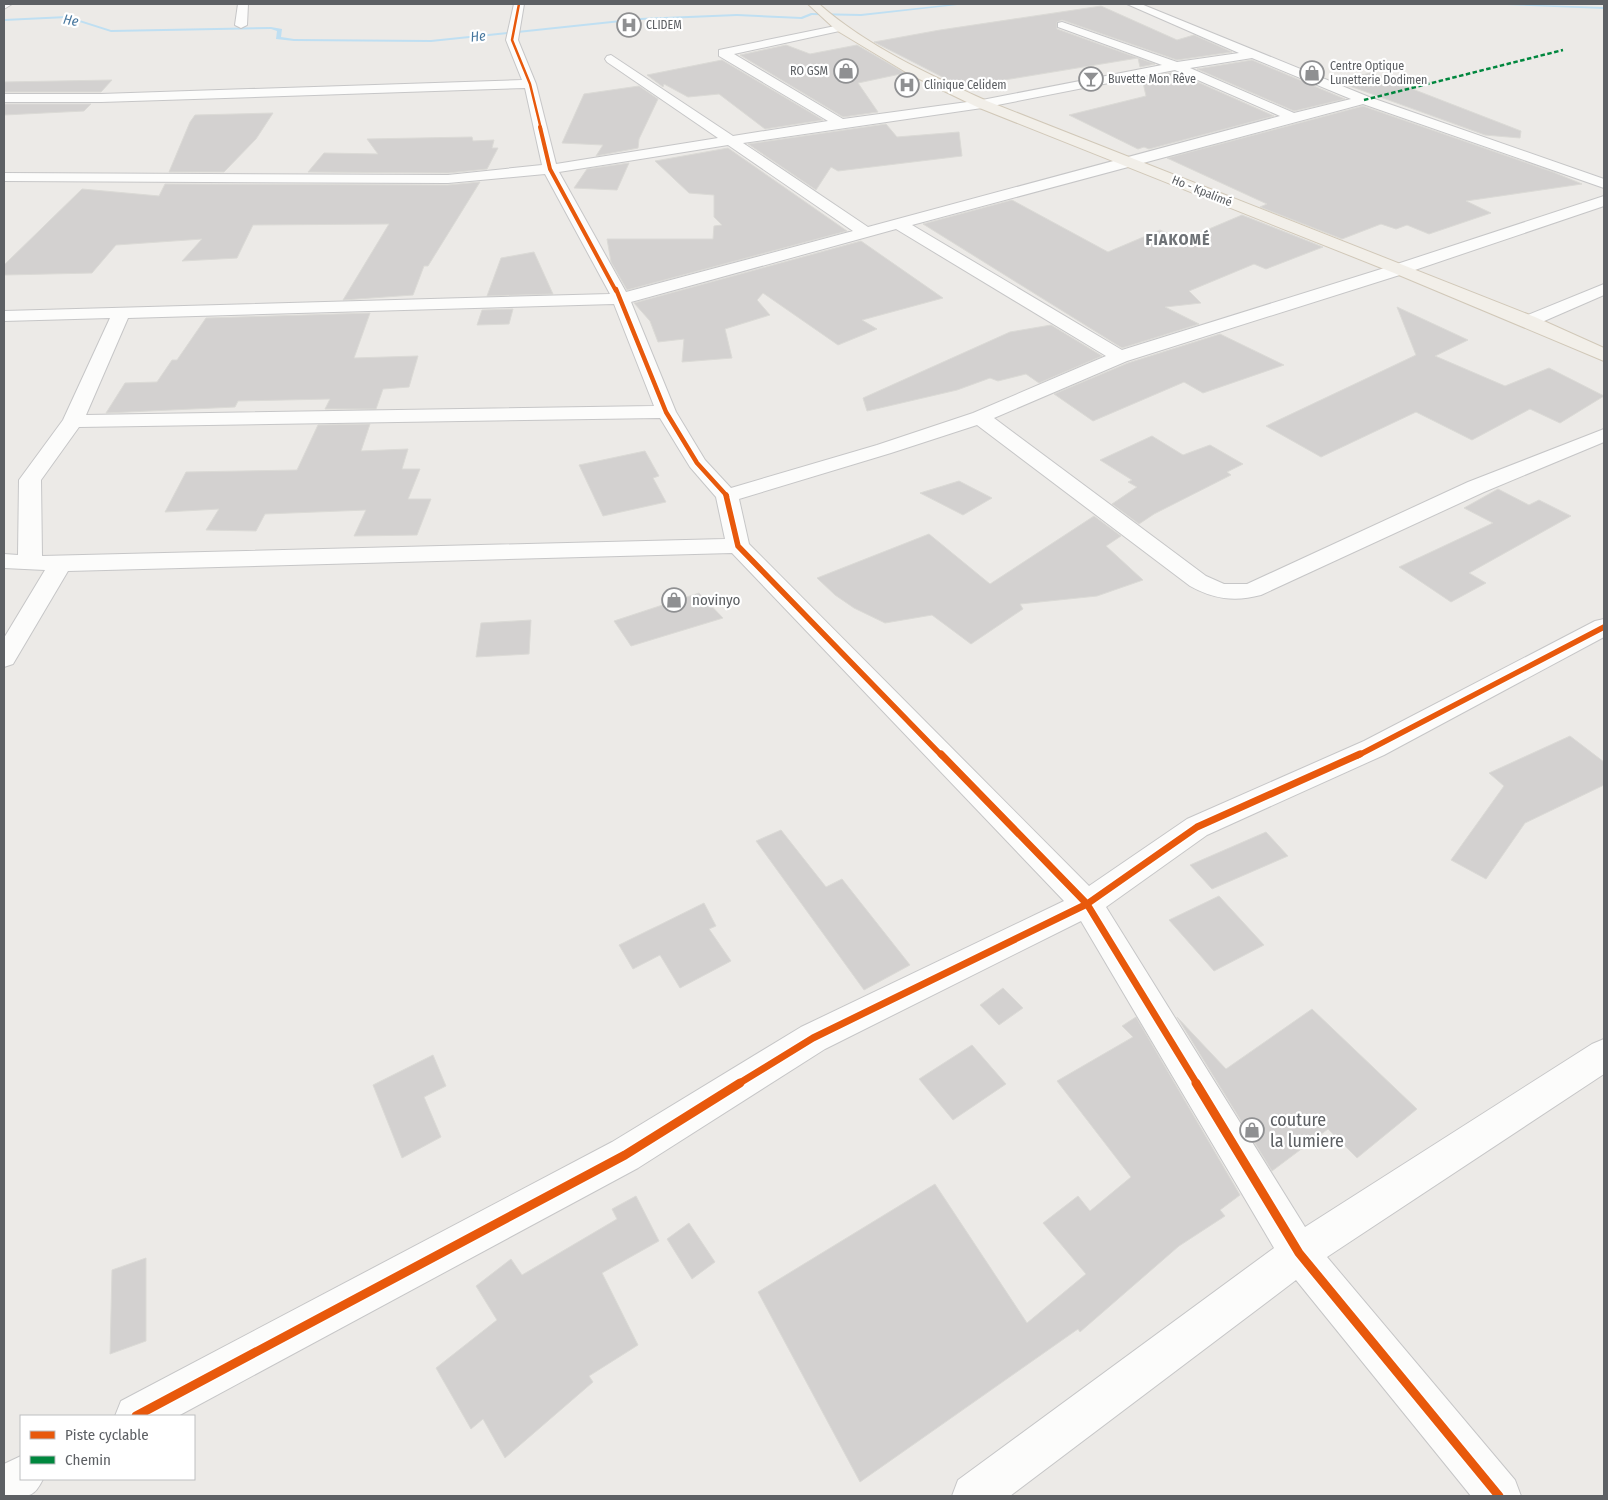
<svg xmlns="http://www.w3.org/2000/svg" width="1608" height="1500" font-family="'Fira Sans Condensed',sans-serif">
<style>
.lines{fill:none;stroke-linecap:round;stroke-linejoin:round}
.stream{fill:#bfdff2;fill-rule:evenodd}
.building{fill:#d3d1d0;stroke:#dbdad6}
.minor-casing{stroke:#c6c6c7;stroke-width:2}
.major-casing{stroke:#d1c8b8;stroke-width:2}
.minor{fill:#fcfcfb;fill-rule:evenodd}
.major{fill:#f2efe9;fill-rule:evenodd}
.quiet{stroke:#00873e;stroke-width:2.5;stroke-dasharray:4.5 2.5;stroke-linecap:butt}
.cycleway-far5-casing{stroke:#fff;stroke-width:4}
.cycleway-far4-casing{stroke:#fff;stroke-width:5.5}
.cycleway-far3-casing{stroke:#fff;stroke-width:7}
.cycleway-far2-casing{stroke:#fff;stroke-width:8}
.cycleway-far1-casing{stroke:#fff;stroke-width:10}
.cycleway-casing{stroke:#fff;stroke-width:12}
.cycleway-far5{stroke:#e8590c;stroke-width:2.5}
.cycleway-far4{stroke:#e8590c;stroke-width:4}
.cycleway-far3{stroke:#e8590c;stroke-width:4.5}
.cycleway-far2{stroke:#e8590c;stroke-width:5.5}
.cycleway-far1{stroke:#e8590c;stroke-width:7}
.cycleway{stroke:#e8590c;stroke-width:9}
.labels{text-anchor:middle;stroke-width:4.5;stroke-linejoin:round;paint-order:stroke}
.far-poi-label{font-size:12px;fill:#5d6064;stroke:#fff;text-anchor:start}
.far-street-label{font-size:12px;fill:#5d6064;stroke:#fff}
.far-water-label{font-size:14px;font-style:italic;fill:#47779e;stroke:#fff}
.poi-label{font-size:15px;fill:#5d6064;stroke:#fff;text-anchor:start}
.far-district-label{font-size:16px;font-weight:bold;letter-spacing:1px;fill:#6e7276;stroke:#fff}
.near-poi-label{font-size:18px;fill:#5d6064;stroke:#fff;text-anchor:start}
</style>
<rect width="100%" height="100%" fill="#eceae7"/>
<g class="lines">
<path class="stream" d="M954 4H966L861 16 812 15 802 19 737 16 640 20 431 42 294 41 276 39 277 31 271 29 111 32 67 18 4 21V19L67 16 111 30 271 27 282 29 281 37 294 39 431 40 640 18 737 14 801 17 811 13 861 14Z
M1505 4 1604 7V9L1507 5Z"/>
</g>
<path class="building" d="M1101 6 1177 40 1194 35 1232 52 1177 60 1062 20 1057 22V29L1155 64 1140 67 1138 58 962 87 874 42 940 30Z
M786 45 810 54 857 45 905 73 858 83 878 112 843 117 740 55Z
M722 60 823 120 765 129 719 94 688 97 664 84 663 87 647 75Z
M1252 60 1345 99 1294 111 1197 69Z
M1175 72 1274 116 1149 149 1144 147 1138 149 1069 115 1146 96 1142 78Z
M1371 73 1521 131 1520 138 1485 135 1336 81Z
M112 80 101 92H4V82Z
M639 86 658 99 639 139 638 148 596 156 603 145 562 143 584 94Z
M4 104H91L84 111 4 115Z
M1363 106 1553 172 1582 184 1466 201 1491 213 1429 234 1407 225 1396 229 1381 224 1342 239 1260 207 1267 204 1167 158Z
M273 113 256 139 224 172H169L190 122 195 115Z
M886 124 897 137 959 132 962 156 838 171 831 167 816 190 748 144Z
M472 137 473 141 494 140 492 148H498L487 169 448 173 308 172 324 153 378 154 367 139Z
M728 148 847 231 627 290 611 262 607 239H713L714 226 722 225 714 217V195L689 193 655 161Z
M629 163 617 190 574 188 587 169Z
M480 182 428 266H424L413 295 343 300 389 224 253 225 237 258 182 261 202 239 116 245 92 273 4 275V265L82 189 159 196 165 184 448 185Z
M1012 200 1108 252 1160 230 1183 240 1242 215 1323 247 1266 269 1254 264 1189 291 1201 303 1165 307 1199 324 1122 348 923 224Z
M861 241 943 298 862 320 877 329 838 345 763 293 757 300 770 315 725 329 732 358 682 362 684 339 658 342 650 321 634 303Z
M534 252 553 294 487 296 501 258Z
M1397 307 1468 340 1435 356 1505 386 1549 368 1604 396 1560 423 1530 409 1472 440 1416 412 1321 457 1266 426 1416 355Z
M513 309 509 324 477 325 482 310Z
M370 313 354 358 418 356 409 387 383 389 376 409H325L330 399 238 401 235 407 106 413 125 383 157 382 172 360H177L206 318Z
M1051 325 1102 356 1039 383 1026 374 998 381 990 378 957 390 867 411 863 398 1010 332Z
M1220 334 1284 365 1203 393 1184 382 1093 421 1054 394 1128 363Z
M370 424 361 451 408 449 402 469H420L408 499H431L417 535 354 536 366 510 265 514 256 531 206 530 219 509 165 512 186 472 297 470 318 425Z
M1152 436 1183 455 1210 445 1243 464 1227 472 1231 475 1154 514 1139 524 1112 504 1137 487 1128 482 1132 480 1100 460Z
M645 451 659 476 653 478 666 502 603 516 579 465Z
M959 481 992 498 963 515 920 493Z
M1498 489 1529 505 1539 500 1571 516 1469 573 1486 583 1451 602 1399 567 1493 523 1464 508Z
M1094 516 1121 536 1106 546 1143 580 1097 596 1020 604 1023 609 971 644 932 615 885 623 854 608 835 595 817 578 929 534 990 584Z
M699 593 723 618 631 646 614 621Z
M531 620 529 654 476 657 481 623Z
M1570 736 1604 762V785L1525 823 1486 879 1451 860 1504 786 1489 773Z
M781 830 826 887 842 879 910 965 864 990 756 841Z
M1266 832 1288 856 1212 889 1190 865Z
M1219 896 1264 945 1214 971 1169 920Z
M704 903 716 926 709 929 731 961 680 988 660 955 633 969 619 945Z
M1003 988 1023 1008 999 1025 980 1005Z
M1312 1009 1417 1109 1357 1158 1328 1129 1272 1171 1177 1017 1226 1069Z
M1136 1017 1240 1195 1220 1210 1225 1216 1179 1246 1080 1332 1078 1329 860 1482 758 1292 935 1184 1027 1323 1086 1274 1043 1223 1078 1196 1090 1211 1131 1177 1057 1081 1133 1037 1122 1026Z
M972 1045 1006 1084 953 1120 919 1079Z
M433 1055 446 1086 424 1097 441 1137 402 1158 373 1085Z
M636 1196 659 1241 602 1273 638 1345 589 1376 593 1382 505 1458 483 1419 471 1429 436 1368 497 1320 476 1286 511 1259 522 1275 617 1219 612 1209Z
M689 1223 715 1262 692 1279 667 1239Z
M146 1258V1341L110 1354 112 1270Z"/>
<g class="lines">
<g class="minor-casing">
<path id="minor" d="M4 4H12L4 9Z
M238 4H248L247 25 241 28 235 25Z
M514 4H524L518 40 536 84 556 164 718 138 607 62 605 59 607 56 611 55 733 136 828 121 719 56V50L840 25 844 26V30L734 54 843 119 982 100 1162 65 1058 27V23L1062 22 1177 62 1239 53 1127 4H1141L1369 97 1604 179V188L1363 104 912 225 1122 350 1394 265 1604 196V206L1406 273 1127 361 994 418 1206 576 1224 584H1247L1468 482 1604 429V442L1484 492 1261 595C1235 602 1213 599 1190 586L977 425 891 453 739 499 749 544 1089 886 1187 819 1364 741 1595 621 1604 619V637L1384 755 1207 835 1106 907 1305 1227 1592 1044 1604 1039V1074L1327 1257 1515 1480 1521 1496H1471L1296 1280 1010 1496H952L958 1480 1274 1248 1081 921 825 1049 638 1168 178 1416H115L121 1401 612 1142 801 1027 1064 901 732 553 68 571 13 664 4 667V638L45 570 4 568V554L18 555 19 480 63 420 110 318 4 321V311L610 294 545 174 448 183 4 181V173L448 175 542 165 525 88 101 102H4V94H101L522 80 506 40ZM1252 58 1351 99 1294 113 1190 68ZM1175 70 1280 116 868 227 743 143 982 108ZM728 145 853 231 626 292 559 172ZM896 229 1106 356 973 413 877 445 731 488 705 460 676 412 631 302ZM614 304 654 406 86 415 128 318ZM660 418 690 467 716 497 725 539 42 556 41 480 79 427Z
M1604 284V295L1535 325H1523L1520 321 1523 317Z
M21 1456V1479H43C33 1500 27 1496 4 1496V1464Z"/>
</g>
<g class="major-casing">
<path id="major" d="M808 4H819C868 47 928 74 987 101L1535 317 1604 348V361L1394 273 977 107 909 74 836 30Z"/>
</g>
<use href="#minor" class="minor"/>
<use href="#major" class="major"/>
<path class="quiet" d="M1364 100 1563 50"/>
<g class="cycleway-far5-casing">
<path id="cycleway-far5" d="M519 4 512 40 530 84 541 129"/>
</g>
<g class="cycleway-far4-casing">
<path id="cycleway-far4" d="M540 127 550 169 616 291"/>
</g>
<g class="cycleway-far3-casing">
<path id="cycleway-far3" d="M616 289 666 412 697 463 727 496"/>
</g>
<g class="cycleway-far2-casing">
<path id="cycleway-far2" d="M726 495 738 546 942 756
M1357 756 1604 627"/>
</g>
<g class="cycleway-far1-casing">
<path id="cycleway-far1" d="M941 754 1087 904 1197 1084
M738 1084 813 1038 1087 904 1197 827 1360 754"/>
</g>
<g class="cycleway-casing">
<path id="cycleway" d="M1196 1083 1299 1253 1499 1496
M136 1416 625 1155 740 1083"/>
</g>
<use href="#cycleway-far5" class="cycleway-far5"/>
<use href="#cycleway-far4" class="cycleway-far4"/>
<use href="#cycleway-far3" class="cycleway-far3"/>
<use href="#cycleway-far2" class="cycleway-far2"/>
<use href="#cycleway-far1" class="cycleway-far1"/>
<use href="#cycleway" class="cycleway"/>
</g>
<defs>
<g id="hospital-ring" transform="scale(1.25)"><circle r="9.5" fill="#fff" stroke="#8f9092" stroke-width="1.5"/><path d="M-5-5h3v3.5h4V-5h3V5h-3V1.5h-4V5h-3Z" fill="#8f9092"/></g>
<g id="shop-ring" transform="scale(1.25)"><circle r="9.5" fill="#fff" stroke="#8f9092" stroke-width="1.5"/><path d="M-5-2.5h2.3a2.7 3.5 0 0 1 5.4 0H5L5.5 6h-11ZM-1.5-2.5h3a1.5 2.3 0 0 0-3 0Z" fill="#8f9092"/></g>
<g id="bar-ring" transform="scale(1.25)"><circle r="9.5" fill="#fff" stroke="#8f9092" stroke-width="1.5"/><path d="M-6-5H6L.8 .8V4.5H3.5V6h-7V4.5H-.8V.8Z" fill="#8f9092"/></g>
</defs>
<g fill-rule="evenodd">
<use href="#hospital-ring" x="629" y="25"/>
<use href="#shop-ring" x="846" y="71"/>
<use href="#shop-ring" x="1312" y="73"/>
<use href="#bar-ring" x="1091" y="79"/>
<use href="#hospital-ring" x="907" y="85"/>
<use href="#shop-ring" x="674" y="600"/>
<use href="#shop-ring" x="1252" y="1130"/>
</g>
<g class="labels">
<g class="far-poi-label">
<text x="646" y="29">CLIDEM</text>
<text x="1330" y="70">Centre Optique<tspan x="1330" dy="14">Lunetterie Dodimen</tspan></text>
<text x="828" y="75" text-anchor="end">RO GSM</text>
<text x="1108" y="83">Buvette Mon Rêve</text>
<text x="924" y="89">Clinique Celidem</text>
</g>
<g class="far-street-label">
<text transform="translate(1202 191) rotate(22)" y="4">Ho - Kpalimé</text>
</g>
<g class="far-water-label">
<text transform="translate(71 20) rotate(11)" y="5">He</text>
<text transform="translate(478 36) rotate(-6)" y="5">He</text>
</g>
<g class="poi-label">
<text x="692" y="605">novinyo</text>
</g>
<g class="far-district-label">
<text x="1178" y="245">FIAKOMÉ</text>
</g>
<g class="near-poi-label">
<text x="1270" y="1126">couture<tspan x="1270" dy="21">la lumiere</tspan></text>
</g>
</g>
<rect width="1608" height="1500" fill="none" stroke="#5d6064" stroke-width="10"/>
<rect x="20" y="1415" width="175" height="65" fill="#ffffff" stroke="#bebfc1"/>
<rect x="30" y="1431" width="25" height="8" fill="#e8590c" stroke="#bebfc1"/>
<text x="65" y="1440" font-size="15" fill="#5d6064">Piste cyclable</text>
<rect x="30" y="1456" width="25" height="8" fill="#00873e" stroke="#bebfc1"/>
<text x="65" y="1465" font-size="15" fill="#5d6064">Chemin</text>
</svg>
